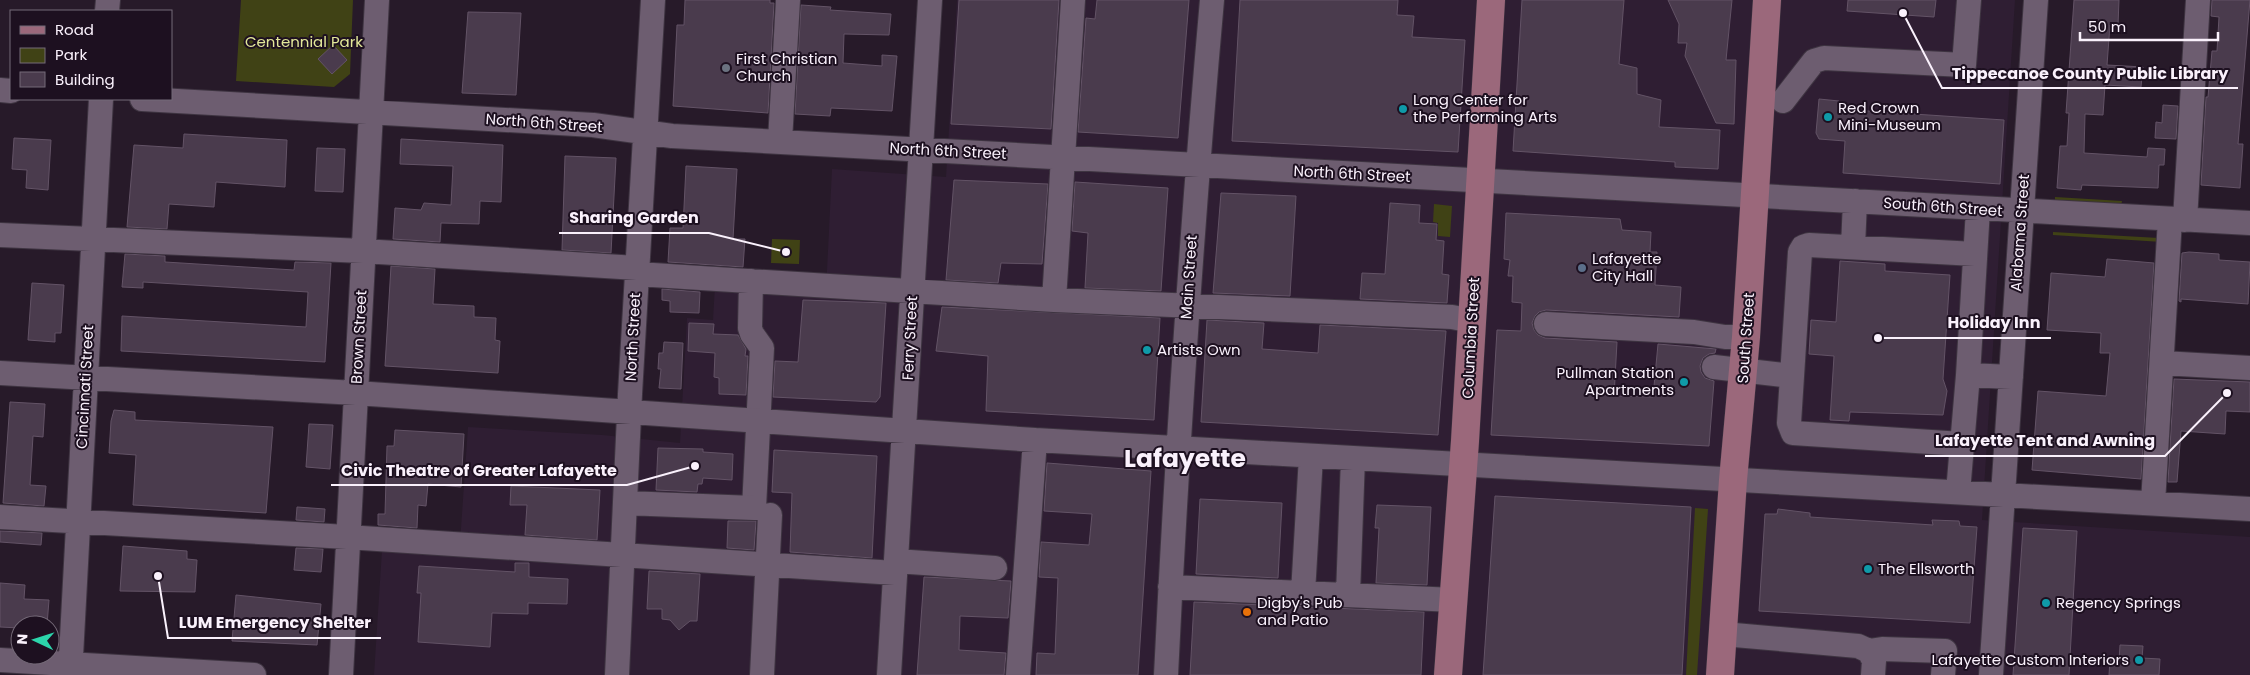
<svg xmlns="http://www.w3.org/2000/svg" width="2250" height="675" font-family="Poppins,sans-serif">
<style>
.built{fill:#2f1e33}
.green{fill:#404215}
.building{fill:#4a3b4d;stroke:#635366}
.lines{fill:none;stroke-linecap:round;stroke-linejoin:round}
.minor-casing{stroke:#3e3441;stroke-width:26}
.major-casing{stroke:#3e3441;stroke-width:29}
.minor{stroke:#6d5d70;stroke-width:24}
.major{stroke:#9b687b;stroke-width:28}
.worship-dot{fill:#6b7280;stroke:#1d1020;stroke-width:2}
.culture-dot{fill:#0f9aa8;stroke:#1d1020;stroke-width:2}
.service-dot{fill:#5c6f8a;stroke:#1d1020;stroke-width:2}
.food-dot{fill:#e8710a;stroke:#1d1020;stroke-width:2}
.labels{text-anchor:middle;stroke-width:4;stroke-linejoin:round;paint-order:stroke}
.park-label{font-size:15px;fill:#e3e899;stroke:#1d1020}
.poi-label{font-size:15px;fill:#faf1fc;stroke:#1d1020;text-anchor:start}
.street-label{font-size:15px;fill:#faf1fc;stroke:#1d1020}
.town-label{font-size:25px;font-weight:bold;fill:#faf1fc;stroke:#1d1020}
.leader{fill:none;stroke:#faf1fc;stroke-width:2}
.callout-dot{fill:#faf1fc;stroke:#1d1020;stroke-width:2}
.callout-label{font-size:16px;text-anchor:middle;font-weight:bold;fill:#faf1fc;stroke:#1d1020;stroke-width:4;stroke-linejoin:round;paint-order:stroke}
</style>
<rect width="100%" height="100%" fill="#271a29"/>
<path class="built" d="M957 0H2015L1982 520 2250 537V675H374L382 550 459 557 468 427 602 435 680 443 687 318 713 320 715 285 826 291 832 169 946 177Z"/>
<path class="green" d="M241 0H353L350 74 334 87 236 81Z
M2055 197 2122 201 2121 206 2055 203Z
M1434 204 1452 206 1450 237 1438 236V223L1433 222Z
M2053 232 2159 238 2162 242 2053 235Z
M772 239 800 240 799 264 771 263Z
M1695 508 1708 509 1697 675H1686Z"/>
<path class="building" d="M685 0H770V3H774L768 113 673 106 677 25H684Z
M959 0H1059L1051 129 951 124Z
M1097 0H1189L1178 138 1078 132 1086 18 1095 19Z
M1240 0H1398L1397 15 1414 16 1412 37 1465 40 1458 152 1232 141Z
M1522 0H1624L1619 64 1637 68V94L1661 100 1659 127 1720 130 1718 169 1675 167V162L1513 151Z
M1668 0H1732L1726 60H1736L1734 124 1716 123 1685 56 1687 43H1678L1679 24Z
M1848 0H1936L1934 17 1847 11Z
M2074 0H2119L2118 25H2110L2107 65 2143 67 2141 87 2105 85 2103 115 2085 114 2084 153 2147 157 2148 148 2165 149 2164 165H2159L2158 188 2082 185 2081 190 2057 188 2060 146H2067L2069 113H2066Z
M2212 0H2250L2238 144H2243L2240 188 2201 185 2206 97H2208L2212 51H2217L2219 17 2211 16Z
M801 5 831 7 830 10 891 14 889 35 844 34 843 63 882 66V55L897 56 892 111 831 108 830 116 795 114Z
M468 12 521 13 516 95 462 93Z
M333 45 347 60 332 74 318 59Z
M1819 99 1839 101 1838 109 2004 120 2000 184 1843 173 1845 141 1819 139 1816 133Z
M2163 105 2178 106 2176 139 2155 138 2156 122 2162 123Z
M184 134 287 140 285 187 216 182 214 207 169 204 167 229 127 227 134 145 183 148Z
M14 138 51 140 48 190 26 188 27 170 12 169Z
M401 139 503 145 501 202 480 201 479 224 441 223 440 242 393 239 395 208 421 210 424 203 451 205 453 166 400 164Z
M317 148 345 149 343 192 315 191Z
M565 156 616 158 611 253 562 250Z
M686 166 737 169 733 239H745L743 267 668 262 670 228H683Z
M954 180 1048 184 1042 264 1001 263 998 283 946 280Z
M1075 182 1168 188 1161 291 1085 288 1088 233 1072 231Z
M1221 193 1296 196 1290 296 1213 293Z
M1390 203 1420 205 1419 223 1437 224 1436 240 1444 241 1442 274 1449 275 1447 303 1360 299 1362 273 1385 274Z
M1506 213 1620 219 1622 230 1651 232 1650 252H1657L1655 285 1681 287 1679 317 1546 310 1539 312 1535 316 1532 323 1534 330 1538 335 1545 338 1617 342 1614 396 1653 397 1658 344 1716 349 1715 353 1709 354 1703 358 1700 366 1701 372 1705 378 1714 381 1709 446 1491 435 1497 330 1521 331 1522 303 1512 302 1513 276H1508L1510 260 1504 259Z
M2189 252 2219 254V260L2250 262 2248 304 2181 299V302L2179 301 2182 253Z
M125 254 165 256V262L294 270 295 262 331 263 325 362 121 351 122 316 306 327 308 292 143 282V288L122 287Z
M2107 259 2154 263 2141 479 2032 470 2038 391 2106 396 2110 353H2100L2101 333 2047 330 2051 273 2105 277Z
M1840 261 1885 264V271L1950 275 1943 379 1947 391 1943 415 1850 412 1849 421 1830 420 1834 356 1809 354 1811 320 1836 322Z
M391 266 435 269 433 304 474 306V317L496 318 495 340 500 341 498 373 385 366Z
M32 283 64 285 61 333H55V342L28 340Z
M662 289 700 292 699 313 670 312V301L662 300Z
M803 300 886 303 880 397 876 402 773 397 775 361 798 362Z
M942 307 1160 318 1154 420 986 411 988 356 936 351Z
M1207 320 1264 323 1262 349 1318 353 1320 325 1446 331 1438 435 1201 422Z
M689 323 714 324 713 334 738 335 746 349 745 356H748L746 395 719 394V378L714 377 715 353 688 351Z
M664 342 683 343 681 389 659 388 661 369H658L659 353H663Z
M2174 379 2250 382V412L2226 411 2225 434 2181 431 2177 482H2168Z
M10 402 45 404 43 437 33 436 30 485 46 486 44 506 3 503Z
M114 410 135 412V420L273 427 266 513 133 505 136 455 109 453 111 421Z
M309 424 333 425 330 469 306 467Z
M395 430 464 434 461 487 428 484 426 506 418 505 417 528 378 525V514H385L387 446H394Z
M658 448 703 449V452L733 454 732 480 703 478 702 484H698L697 492 656 490Z
M774 450 877 456 872 558 790 552 792 493 772 492Z
M1047 463 1151 471 1138 675H1036L1037 653 1055 654 1058 578 1039 577 1041 542 1089 545 1092 514 1044 511Z
M511 486 600 490 597 540 525 535 527 505H510Z
M1495 496 1691 507 1682 675H1483Z
M1200 499 1282 503 1278 578 1196 574Z
M1377 505 1431 507 1427 585 1376 583 1379 528H1375Z
M297 507 325 509 324 522 296 520Z
M1778 509 1810 513V517L1933 525 1932 520 1959 521 1960 526 1977 527 1970 623 1759 611 1765 514H1777Z
M728 521H756L754 550 727 548Z
M2023 528 2077 531 2069 675H2013Z
M0 531 42 533 41 545 0 542Z
M123 546 187 551V559L197 560 195 592 120 591Z
M296 548 323 549 321 572 294 570Z
M515 563H529V577L568 579 567 604 528 603V614L492 613 490 647 418 642 421 593H417L419 566 515 572Z
M649 571 700 574 697 621H690L679 630 670 620 662 619V609H647Z
M924 577 1011 581 1008 618 960 616 959 650 1006 653 1004 675H917Z
M0 583 25 585 24 599 49 600 47 625H20V628L0 627Z
M236 595 321 604 317 645 232 641Z
M1194 602 1424 612 1421 675H1190Z
M2120 645 2143 646 2142 658 2160 659 2159 675H2109L2110 660 2119 661Z"/>
<g class="lines">
<g class="minor-casing">
<path id="minor" d="M107 11 108 0
M0 90 11 91
M142 99 593 125 672 136 2250 223
M1783 101 1814 61 1824 58 1964 65 1969 0
M780 141 788 0
M1978 209 1968 375 2011 377
M2185 220 2198 0
M0 235 363 251 637 268
M1853 247 1855 201
M637 274 1054 300 1452 317 1472 321
M1054 300 1073 0
M1546 324 1694 332 1725 337H1746
M2162 363 2250 368
M1714 367 1792 376
M0 373 356 393 1035 440 2250 509
M1962 444 1793 433 1789 423 1800 252 1803 247 1809 245 1975 254
M1958 492 1968 375
M625 503 754 508 762 348 752 334 750 328 751 281
M2153 503 2170 219
M0 517 347 537 895 573
M896 561 995 568
M1170 587 1454 600
M1303 593 1311 456
M1348 595 1353 458
M1723 634 1858 646 1869 651 1874 661 1873 675
M1869 651 1882 649 1945 651 1943 675
M0 660 254 675
M70 675 101 99
M341 675 377 0
M617 675 630 394 653 0
M762 675 770 515
M889 675 930 0
M1018 675 1035 440
M1166 675C1177 450 1192 225 1212 0
M1991 675 2036 0"/>
</g>
<g class="major-casing">
<path id="major" d="M1448 675 1465 441 1491 0
M1720 675 1733 480 1746 337 1767 0"/>
</g>
<use href="#minor" class="minor"/>
<use href="#major" class="major"/>
</g>
<circle class="worship-dot" cx="726" cy="68" r="5"/>
<g class="culture-dot">
<circle cx="1403" cy="109" r="5"/>
<circle cx="1828" cy="117" r="5"/>
<circle cx="1147" cy="350" r="5"/>
<circle cx="1684" cy="382" r="5"/>
<circle cx="1868" cy="569" r="5"/>
<circle cx="2046" cy="603" r="5"/>
<circle cx="2139" cy="660" r="5"/>
</g>
<circle class="service-dot" cx="1582" cy="268" r="5"/>
<circle class="food-dot" cx="1247" cy="612" r="5"/>
<g class="labels">
<g class="park-label">
<text x="304" y="47">Centennial Park</text>
</g>
<g class="poi-label">
<text x="736" y="64">First Christian<tspan x="736" dy="17">Church</tspan></text>
<text x="1413" y="105">Long Center for<tspan x="1413" dy="17">the Performing Arts</tspan></text>
<text x="1838" y="113">Red Crown<tspan x="1838" dy="17">Mini-Museum</tspan></text>
<text x="1592" y="264">Lafayette<tspan x="1592" dy="17">City Hall</tspan></text>
<text x="1157" y="355">Artists Own</text>
<text x="1674" y="378" text-anchor="end">Pullman Station<tspan x="1674" dy="17">Apartments</tspan></text>
<text x="1878" y="574">The Ellsworth</text>
<text x="1257" y="608">Digby's Pub<tspan x="1257" dy="17">and Patio</tspan></text>
<text x="2056" y="608">Regency Springs</text>
<text x="2129" y="665" text-anchor="end">Lafayette Custom Interiors</text>
</g>
<g class="street-label">
<text transform="translate(544 123) rotate(4)" y="5">North 6th Street</text>
<text transform="translate(948 151) rotate(3)" y="5">North 6th Street</text>
<text transform="translate(1352 174) rotate(3)" y="5">North 6th Street</text>
<text transform="translate(1943 207) rotate(4)" y="5">South 6th Street</text>
<text transform="translate(2020 233) rotate(-86)" y="5">Alabama Street</text>
<text transform="translate(1189 277) rotate(-86)" y="5">Main Street</text>
<text transform="translate(359 337) rotate(-87)" y="5">Brown Street</text>
<text transform="translate(633 337) rotate(-87)" y="5">North Street</text>
<text transform="translate(910 338) rotate(-87)" y="5">Ferry Street</text>
<text transform="translate(1471 338) rotate(-87)" y="5">Columbia Street</text>
<text transform="translate(1746 338) rotate(-86)" y="5">South Street</text>
<text transform="translate(85 387) rotate(-87)" y="5">Cincinnati Street</text>
</g>
<g class="town-label">
<text x="1185" y="467">Lafayette</text>
</g>
</g>
<path class="leader" d="M1903 13L1942 88H2238M786 252L709 233H559M1878 338L1938 338H2051M2227 393L2165 456H1925M695 466L627 485H331M158 576L168 638H381"/>
<g class="callout-dot">
<circle cx="1903" cy="13" r="5"/>
<circle cx="786" cy="252" r="5"/>
<circle cx="1878" cy="338" r="5"/>
<circle cx="2227" cy="393" r="5"/>
<circle cx="695" cy="466" r="5"/>
<circle cx="158" cy="576" r="5"/>
</g>
<g class="callout-label">
<text x="2090" y="79">Tippecanoe County Public Library</text>
<text x="634" y="223">Sharing Garden</text>
<text x="1994" y="328">Holiday Inn</text>
<text x="2045" y="446">Lafayette Tent and Awning</text>
<text x="479" y="476">Civic Theatre of Greater Lafayette</text>
<text x="275" y="628">LUM Emergency Shelter</text>
</g>
<rect x="10" y="10" width="162" height="90" fill="#1d1020" stroke="#756a78"/>
<rect x="20" y="26" width="25" height="8" fill="#9b687b" stroke="#756a78"/>
<text x="55" y="35" font-size="15" fill="#faf1fc">Road</text>
<rect x="20" y="48" width="25" height="15" fill="#404215" stroke="#756a78"/>
<text x="55" y="60" font-size="15" fill="#faf1fc">Park</text>
<rect x="20" y="72" width="25" height="15" fill="#4a3b4d" stroke="#756a78"/>
<text x="55" y="85" font-size="15" fill="#faf1fc">Building</text>
<g transform="translate(35 640) rotate(274)"><circle r="24" fill="#1d1020" stroke="#756a78"/>
<path d="M0-4L9 19L0 12L-9 19Z" fill="#2cd5ab"/>
<text y="-8" font-size="14" font-weight="bold" text-anchor="middle" fill="#faf1fc">N</text>
</g>
<path d="M2080 32v8h138v-8" fill="none" stroke="#faf1fc" stroke-width="2.5"/>
<text x="2088" y="32" font-size="15" fill="#faf1fc" stroke="#1d1020" stroke-width="4" paint-order="stroke">50 m</text>
</svg>
